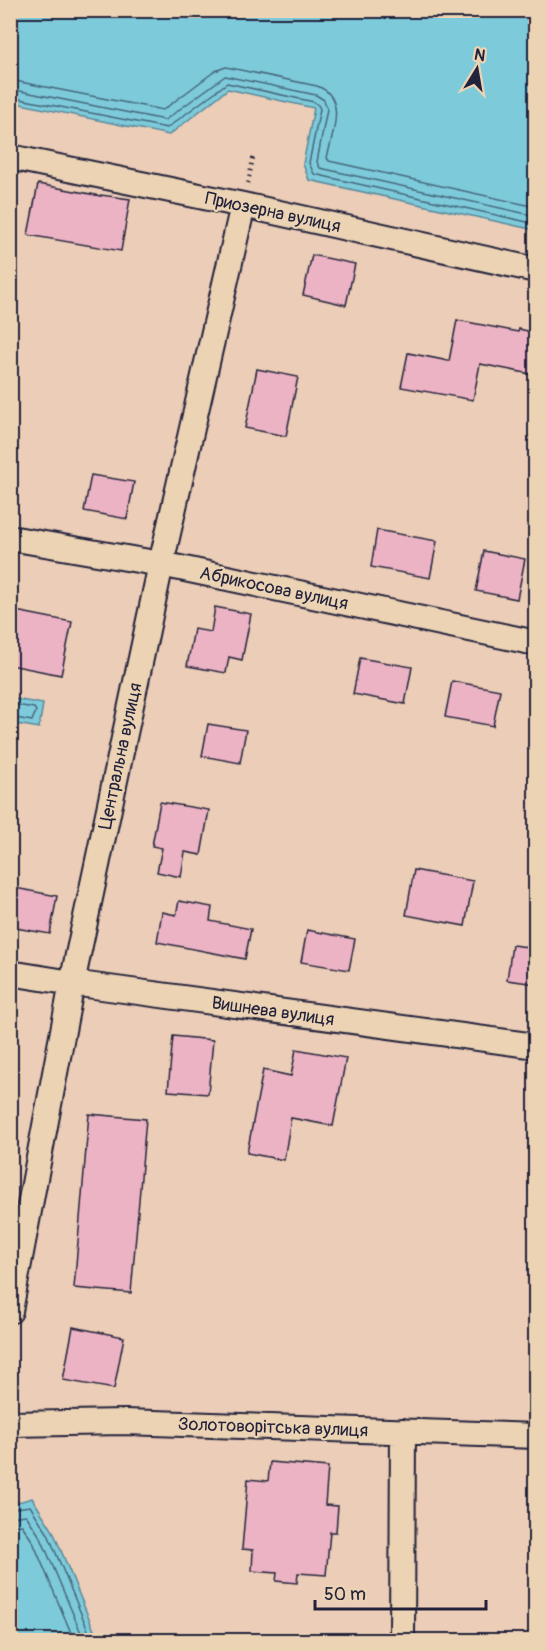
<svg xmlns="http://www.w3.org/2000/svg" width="546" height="1651" font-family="Pangolin,sans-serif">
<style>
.water{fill:#7dcbda;stroke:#59879a;stroke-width:1.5}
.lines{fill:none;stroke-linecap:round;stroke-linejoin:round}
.shore{stroke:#46667b;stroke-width:1.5}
.building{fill:#ecb3c4;stroke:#22223b;stroke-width:1.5}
.minor-casing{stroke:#22223b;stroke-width:28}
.path{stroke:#22223b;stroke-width:4;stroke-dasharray:1.5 4.5;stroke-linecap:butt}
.minor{stroke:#ecd3b4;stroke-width:24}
.labels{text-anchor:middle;stroke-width:4.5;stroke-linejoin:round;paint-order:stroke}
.street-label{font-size:18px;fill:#22223b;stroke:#ecd3b4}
</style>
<rect width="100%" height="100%" fill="#eccdb7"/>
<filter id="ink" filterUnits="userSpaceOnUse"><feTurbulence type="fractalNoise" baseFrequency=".0167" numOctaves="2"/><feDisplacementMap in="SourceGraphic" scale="12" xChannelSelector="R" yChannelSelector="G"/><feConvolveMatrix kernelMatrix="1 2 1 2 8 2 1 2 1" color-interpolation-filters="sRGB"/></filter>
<g filter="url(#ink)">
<path class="water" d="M10 11H535V230L309 180 303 164 314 108 228 89 169 135 11 102Z
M10 698 43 704 39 728 11 723Z
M32 1498 53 1531 98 1640H11V1504Z"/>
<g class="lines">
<path class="shore" d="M10 80 163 110 215 71 226 67 317 86C348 97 332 135 327 158L329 161 536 207
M10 89 165 120 225 76 316 95 324 100 327 109 317 162 320 168 536 216
M10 97 167 128 227 83 314 102 318 105 320 109 309 163 314 174 536 224
M10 704 34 708 36 711 32 721 10 717
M10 1509 30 1506 48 1534 92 1640
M10 1517 26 1515 41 1538 84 1640
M10 1526 22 1525 33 1542 74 1640"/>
</g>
<path class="building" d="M38 184 101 196V195L130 199 121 251 28 235Z
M312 255 355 264 346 305 303 295Z
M457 320 518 332 519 329 536 333V375L480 364 473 400 401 387 408 353 449 361Z
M257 369 298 377 286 436 245 428Z
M91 475 134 482 127 519 84 511Z
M377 530 437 541 430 578 371 567Z
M484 551 525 559 517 599 476 591Z
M215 607 251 614 242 660 229 657 226 673 187 666 194 629 211 632Z
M16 611 72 622 61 675 10 665V638Z
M360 658 412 667 405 704 353 694Z
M452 681 500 690 493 726 445 717Z
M208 724 246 730 240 763 202 756Z
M160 802 209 810 201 855 185 852 181 877 157 872 162 848 152 846Z
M414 870 473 881 465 926 406 915Z
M10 887 57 896 50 934 10 927Z
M179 901 212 907 210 921 251 929 245 959 157 942 162 912 176 915Z
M307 930 355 939 349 970 301 962Z
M512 945 536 948V984L507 980Z
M173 1036 213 1040 208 1094 168 1091Z
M296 1049 346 1058 333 1126 291 1118 284 1160 247 1153 263 1070 291 1076Z
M89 1114 146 1119 131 1293 74 1288Z
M73 1327 124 1337 114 1389 63 1380Z
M270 1462 328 1467 325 1505 338 1506 336 1532H330L326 1575 298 1573 297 1583 276 1581 277 1573 252 1571 253 1550 242 1549 248 1479 268 1481Z"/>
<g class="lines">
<g class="minor-casing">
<path id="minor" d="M10 157 243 205 536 270
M10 538 161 564 536 643
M10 973 72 983 536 1046
M10 1311 72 983 161 564 243 205
M10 1424 125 1422 536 1436
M402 1640 403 1431"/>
</g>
<path class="path" d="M248 183 254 154"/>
<use href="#minor" class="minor"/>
</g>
</g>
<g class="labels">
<g class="street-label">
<text transform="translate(273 212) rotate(12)" y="6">Приозерна вулиця</text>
<text transform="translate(274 588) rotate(12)" y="6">Абрикосова вулиця</text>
<text transform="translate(120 756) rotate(-78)" y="6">Центральна вулиця</text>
<text transform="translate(273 1011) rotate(8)" y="6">Вишнева вулиця</text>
<text transform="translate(273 1427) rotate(2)" y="6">Золотоворітська вулиця</text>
</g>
</g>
<rect width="546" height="1651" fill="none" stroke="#ecd3b4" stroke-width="36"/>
<rect x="18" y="18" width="510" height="1615" fill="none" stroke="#22223b" stroke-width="2" filter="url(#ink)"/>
<g transform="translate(477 69) rotate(11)" stroke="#ecd3b4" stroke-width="4.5" paint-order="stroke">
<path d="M0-4.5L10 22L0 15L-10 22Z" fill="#22223b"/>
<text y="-9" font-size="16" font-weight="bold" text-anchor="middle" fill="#22223b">N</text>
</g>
<path d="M315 1600v9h171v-9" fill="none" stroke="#22223b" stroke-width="3"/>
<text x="324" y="1600" font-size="18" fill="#22223b" stroke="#ecd3b4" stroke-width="4.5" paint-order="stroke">50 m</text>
</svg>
